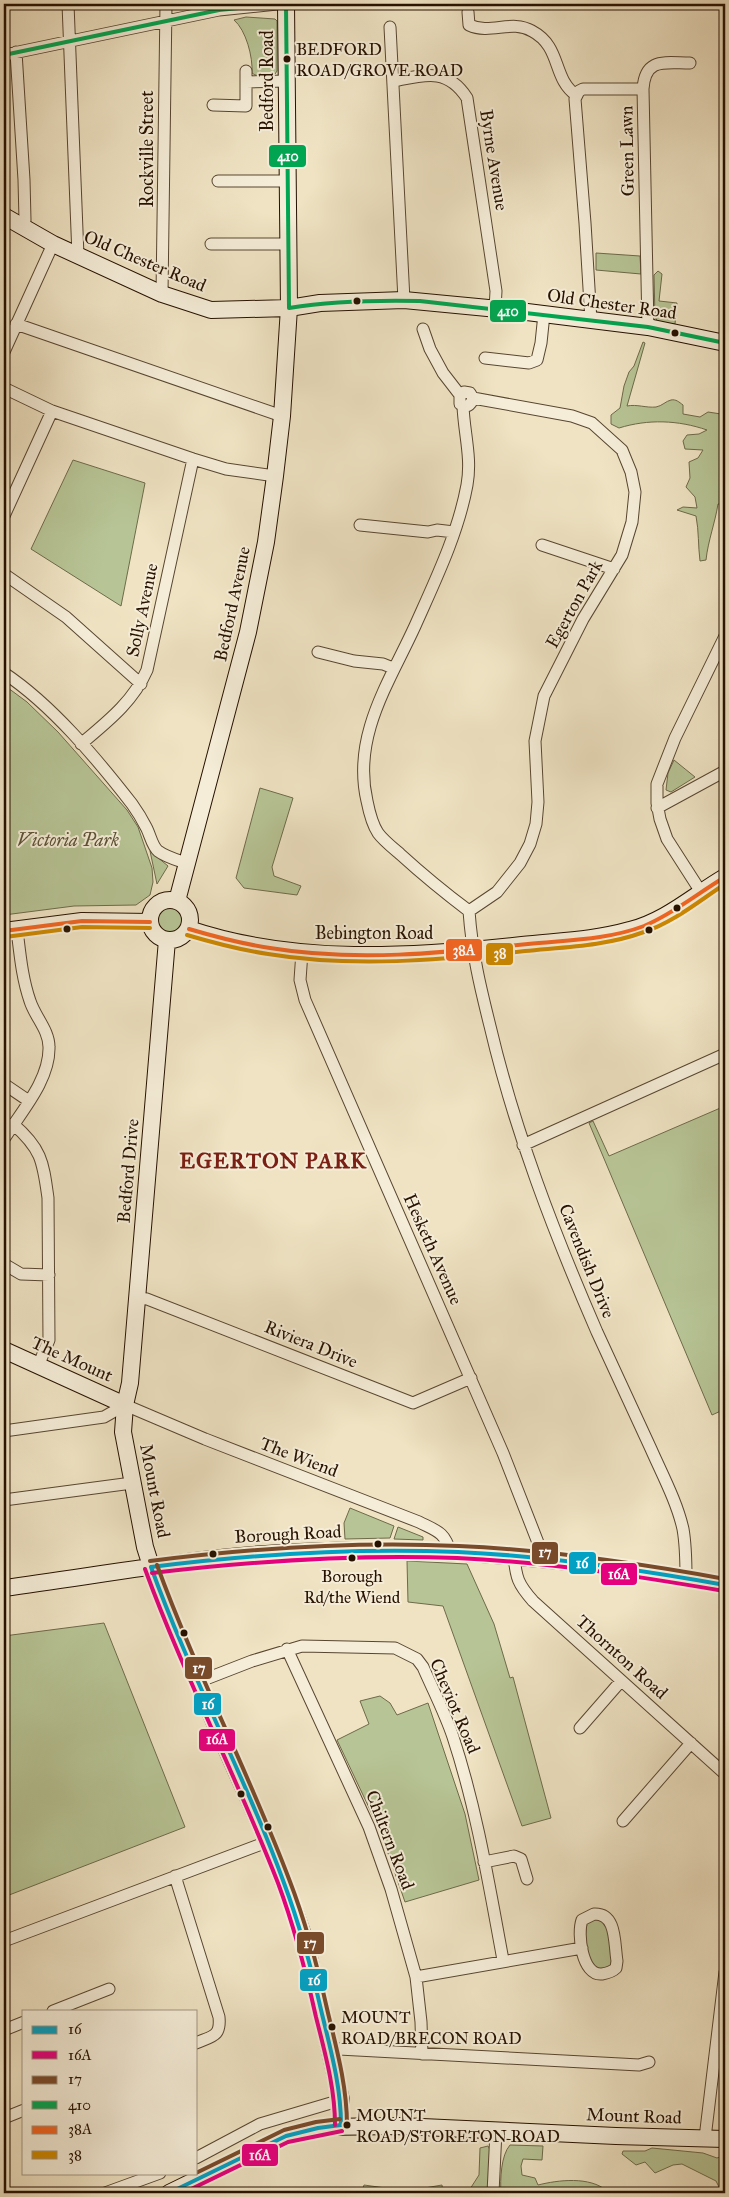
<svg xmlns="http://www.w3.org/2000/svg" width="729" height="2197" font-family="'IM FELL Great Primer',serif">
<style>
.green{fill:#b7c495;stroke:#6e6a4a}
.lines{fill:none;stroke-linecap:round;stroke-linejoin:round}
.street-casing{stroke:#584631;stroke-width:13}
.secondary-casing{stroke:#261100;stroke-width:18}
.street{stroke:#f5edd8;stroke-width:11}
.secondary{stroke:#f5edd8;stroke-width:16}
.bus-1-casing{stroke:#f5edd8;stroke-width:8}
.bus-2-casing{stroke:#f5edd8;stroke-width:8}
.bus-3-casing{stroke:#f5edd8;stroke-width:8}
.bus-4-casing{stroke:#f5edd8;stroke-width:8}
.bus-5-casing{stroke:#f5edd8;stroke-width:8}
.bus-6-casing{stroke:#f5edd8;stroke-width:8}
.bus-1{stroke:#02a1c4;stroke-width:4}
.bus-2{stroke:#e5007d;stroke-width:4}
.bus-3{stroke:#7a4b2a;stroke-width:4}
.bus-4{stroke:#00a651;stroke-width:4}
.bus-5{stroke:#f26522;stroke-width:4}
.bus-6{stroke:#cd8800;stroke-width:4}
.bus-dot{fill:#261100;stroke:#f5edd8;stroke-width:2}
.labels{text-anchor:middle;stroke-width:4;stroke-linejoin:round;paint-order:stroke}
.bus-label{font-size:17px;fill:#261100;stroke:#f5edd8;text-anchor:start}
.street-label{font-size:18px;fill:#261100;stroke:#f5edd8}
.park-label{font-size:18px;font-style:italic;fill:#595034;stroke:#f5edd8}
.district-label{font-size:22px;font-weight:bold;letter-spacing:1px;fill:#7a1f14;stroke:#f5edd8}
.line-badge{stroke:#f5edd8;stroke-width:2}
.badge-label{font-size:14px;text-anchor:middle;font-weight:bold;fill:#fff}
</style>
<rect width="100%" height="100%" fill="#efe3c3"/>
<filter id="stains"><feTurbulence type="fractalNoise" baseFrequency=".004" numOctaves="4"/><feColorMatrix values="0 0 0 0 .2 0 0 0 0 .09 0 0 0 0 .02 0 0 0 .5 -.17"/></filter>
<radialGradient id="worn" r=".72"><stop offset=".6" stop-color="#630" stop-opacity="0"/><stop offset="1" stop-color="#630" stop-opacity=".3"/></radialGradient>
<path class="green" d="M246 17 275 19 277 21V71L275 74 255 75 252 73C253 57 246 30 234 20Z
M596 253 640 256 641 274 596 270Z
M658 271 662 274 659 301 677 303 675 324 658 322 655 317 654 275Z
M643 342 645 343 627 406C637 404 646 408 656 407 662 406 666 401 671 400 676 399 679 402 683 405V414L700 417 708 412 721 414 725 411V484L723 491 725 496 722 504H718C715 523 708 541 706 560L700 561C698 546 699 531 696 516L677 510 683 507 697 508 695 497 686 487 690 478 689 462 698 458 703 450 685 449 683 441 687 435 699 434 707 430C678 420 648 419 619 428L611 424V415L620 408 624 386 629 372 634 366Z
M73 460 145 483 121 606 31 549Z
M4 685 27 702 58 732 127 810 138 827 152 868 153 882 150 895 136 905 74 906 4 915Z
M674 760 695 777 671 792 666 790 668 773Z
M260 788 293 798 272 867 274 876 301 886 297 895 244 888 236 878Z
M150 851 168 866 157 884Z
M155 921a15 15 0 1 1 30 0a15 15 0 1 1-30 0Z
M725 1106V1409L712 1415 589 1123 593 1121 609 1156Z
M350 1508 394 1526 390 1538 345 1539 344 1523Z
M398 1527 423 1537V1540L394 1539Z
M407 1561 467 1564 494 1624 510 1678 513 1677 551 1818 522 1826 443 1606 408 1602Z
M104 1623 185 1827 4 1897V1636Z
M380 1696 390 1703 397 1715 428 1703 465 1814 479 1880 405 1902 381 1833 337 1740 369 1724 360 1701Z
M594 1918 607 1921 613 1968 597 1972C585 1959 583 1937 588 1920Z
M510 2145 543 2146 542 2160 523 2159 521 2166 522 2175 535 2178 538 2185C558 2180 590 2176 607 2191H631L632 2193H501C500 2180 501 2155 510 2145Z
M488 2146 491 2152V2193H470V2189L479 2175 480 2148Z
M652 2148 703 2153 717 2158 725 2155V2193H722L716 2181 682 2164 673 2165 655 2173 645 2162 636 2165 622 2154 623 2151H645Z
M364 2185 407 2191 442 2185 443 2193H361Z"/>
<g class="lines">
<g class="street-casing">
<path id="street" d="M68 4 78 256
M468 12 469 25C491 35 511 19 532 31 562 47 552 78 576 95
M390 27 404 300
M16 52 24 180 25 220 22 228
M4 55 219 10 277 4
M394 81C424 75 447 67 467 98L496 291 495 309
M246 82 287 81
M643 89C645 57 665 63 690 63
M213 105 246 106V71
M218 181H288
M211 244H288
M162 294 166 4
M591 321 585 223 575 99 579 91 583 89H643L648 327
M16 324 282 416
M423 329 430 349 443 373 460 395V404C466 408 471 406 473 398L470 393 464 392 460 395
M4 352 53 244
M485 358 529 363 537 360 541 343 544 314
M4 388 52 411 193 459 226 469 275 476
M463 406C464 433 472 458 467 485 458 534 435 581 415 626 389 683 352 736 367 801 369 811 372 824 378 833 383 840 393 848 400 854 422 874 445 893 469 911 472 953 480 986 490 1026 515 1132 554 1233 597 1332 615 1371 633 1410 651 1449 662 1474 677 1502 683 1529 686 1546 686 1561 686 1578
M4 516 52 411
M360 525 428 532 437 530 454 532
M542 545 614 569
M4 574 66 617 141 684
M318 652 354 661 383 664 393 668
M4 673C52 705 97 759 132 804 137 811 142 819 146 827 150 834 152 846 158 851 166 857 177 860 186 863
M81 744C107 722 133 702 147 670L193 459
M657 808 725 771
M701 892 667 839 660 819 657 803V784L675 738 725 636
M469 911 497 892 520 863 530 844 536 824 538 802 535 741 544 696 583 619 622 555 632 522 635 492 631 472 622 450 592 423 572 416 473 398
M302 952 300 980 305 1000 503 1453 544 1558
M4 1084 29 1101
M13 1124C42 1149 43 1162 48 1198L49 1340 38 1366
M4 1139C21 1112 50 1080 49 1047 49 1030 35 1017 30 1001 22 978 20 954 17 930
M523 1145 725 1054
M4 1264 21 1274 49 1275
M137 1298 147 1299 413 1403 471 1378
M4 1431 104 1417 125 1405 205 1439 419 1522C437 1531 445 1532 450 1552
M4 1500 132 1483
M514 1556C516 1578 518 1584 533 1601L725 1774
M287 1649 369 1827 391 1889 416 1977 421 2022 422 2054
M198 1682 252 1661 302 1646 395 1648 417 1659 423 1667C433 1690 445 1713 453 1737 477 1810 489 1885 503 1960
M580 1728 621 1681
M623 1821 691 1743
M484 1862 514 1856 521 1859 527 1879
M175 1876 219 2017C221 2037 212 2036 196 2043
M594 1914C617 1913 614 1943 617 1961L616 1968C612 1972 608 1973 602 1974 582 1976 577 1934 582 1920Z
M4 1941 267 1842
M416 1977 582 1948
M53 2011 109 1989
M4 2030 24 2022
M330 2051 339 2049 639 2065 649 2062
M4 2118 24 2110
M705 2138 725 1972
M196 2158 260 2124 341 2100
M105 2193 160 2173
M493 2193 496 2131"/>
</g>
<g class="secondary-casing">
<path id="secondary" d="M4 216 53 244 162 294 211 310 289 308 320 303 404 300 519 311 648 327 725 343
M150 920a20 20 0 1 1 40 0a20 20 0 1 1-40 0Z
M177 901 248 632 266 542 275 476 282 416 289 308 286 4
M189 929C296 965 411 957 522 945 558 941 595 940 630 930 666 921 694 895 725 877
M4 931 82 921 150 922
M167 940 130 1383 125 1405 123 1432 145 1547 157 1585 214 1721 271 1849 296 1915 306 1944 341 2100V2125
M4 1350 125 1405
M4 1588C102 1575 201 1556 300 1552 443 1545 584 1560 725 1585
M169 2193 286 2136 322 2127 400 2126 616 2136 725 2139"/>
</g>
<use href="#street" class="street"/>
<use href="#secondary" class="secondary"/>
<g class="bus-1-casing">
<path id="bus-1" d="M151 1567C190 1675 245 1776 284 1883 300 1926 312 1970 322 2014 331 2051 341 2087 341 2125
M151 1567C253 1554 355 1548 458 1552 548 1556 636 1569 725 1585
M169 2193 286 2136 318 2128 341 2125"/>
</g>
<g class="bus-2-casing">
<path id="bus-2" d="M145 1569C184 1676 237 1777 278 1883 294 1926 306 1972 316 2017 325 2053 335 2088 335 2125
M152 1573C253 1561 355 1554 457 1558 547 1562 636 1576 724 1591
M183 2193 288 2142 342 2131"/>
</g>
<g class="bus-3-casing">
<path id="bus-3" d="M150 1561C253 1548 356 1541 459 1546 549 1550 637 1563 725 1579
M157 1565C196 1672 249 1773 289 1879 306 1923 318 1968 328 2013 337 2050 347 2087 347 2125
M196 2173 284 2130 316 2122 340 2119"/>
</g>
<g class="bus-4-casing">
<path id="bus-4" d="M286 4 289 308
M4 55 219 10 277 4
M289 308C333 301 376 300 420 301L648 327 725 343"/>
</g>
<g class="bus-5-casing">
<path id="bus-5" d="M189 929C216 937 243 944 270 948 355 962 443 953 528 944 566 940 607 940 644 926 673 914 698 893 725 877
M4 931 82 921 150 922"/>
</g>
<g class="bus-6-casing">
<path id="bus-6" d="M187 935C214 943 241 950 268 954 353 968 440 960 525 951 565 947 606 946 644 932 674 922 699 901 725 884
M5 937 82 927 150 928"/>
</g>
<use href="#bus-1" class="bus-1"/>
<use href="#bus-2" class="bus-2"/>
<use href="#bus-3" class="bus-3"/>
<use href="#bus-4" class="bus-4"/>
<use href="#bus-5" class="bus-5"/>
<use href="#bus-6" class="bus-6"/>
</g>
<g class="bus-dot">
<circle cx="287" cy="59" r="4.5"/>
<circle cx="357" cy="301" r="4.5"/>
<circle cx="675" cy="333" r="4.5"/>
<circle cx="677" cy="908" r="4.5"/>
<circle cx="67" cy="929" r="4.5"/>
<circle cx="649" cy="930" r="4.5"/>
<circle cx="378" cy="1544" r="4.5"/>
<circle cx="213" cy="1554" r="4.5"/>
<circle cx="352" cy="1558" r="4.5"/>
<circle cx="184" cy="1633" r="4.5"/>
<circle cx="241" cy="1794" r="4.5"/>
<circle cx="268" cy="1827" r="4.5"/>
<circle cx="332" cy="2027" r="4.5"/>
<circle cx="347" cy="2125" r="4.5"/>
</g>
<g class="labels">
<g class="bus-label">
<text x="296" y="55">BEDFORD<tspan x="296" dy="21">ROAD/GROVE ROAD</tspan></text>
<text x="352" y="1582" text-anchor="middle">Borough<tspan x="352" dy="21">Rd/the Wiend</tspan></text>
<text x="341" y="2023">MOUNT<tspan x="341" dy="21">ROAD/BRECON ROAD</tspan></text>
<text x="356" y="2121">MOUNT<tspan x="356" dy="21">ROAD/STORETON ROAD</tspan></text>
</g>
<g class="street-label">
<text transform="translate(267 81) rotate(-90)" y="6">Bedford Road</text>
<text transform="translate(147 149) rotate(-90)" y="6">Rockville Street</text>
<text transform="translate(627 151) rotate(-91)" y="6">Green Lawn</text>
<text transform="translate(494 160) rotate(81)" y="6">Byrne Avenue</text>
<text transform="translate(145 261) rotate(23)" y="6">Old Chester Road</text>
<text transform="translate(612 304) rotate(8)" y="6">Old Chester Road</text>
<text transform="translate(232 604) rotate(-78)" y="6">Bedford Avenue</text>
<text transform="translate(574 604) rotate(-61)" y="6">Egerton Park</text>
<text transform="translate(142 610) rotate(-78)" y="6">Solly Avenue</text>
<text x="374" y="939">Bebington Road</text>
<text transform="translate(128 1171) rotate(-85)" y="6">Bedford Drive</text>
<text transform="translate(433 1249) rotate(66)" y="6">Hesketh Avenue</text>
<text transform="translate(587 1261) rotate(68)" y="6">Cavendish Drive</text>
<text transform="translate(311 1344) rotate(22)" y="6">Riviera Drive</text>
<text transform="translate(72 1359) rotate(24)" y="6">The Mount</text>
<text transform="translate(299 1457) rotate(21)" y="6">The Wiend</text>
<text transform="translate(155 1491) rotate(79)" y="6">Mount Road</text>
<text transform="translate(288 1534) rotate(-3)" y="6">Borough Road</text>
<text transform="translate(622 1657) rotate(42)" y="6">Thornton Road</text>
<text transform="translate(455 1706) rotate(67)" y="6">Cheviot Road</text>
<text transform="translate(390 1840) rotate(69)" y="6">Chiltern Road</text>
<text transform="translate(634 2116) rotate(2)" y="6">Mount Road</text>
</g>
<g class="park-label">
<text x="68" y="846">Victoria Park</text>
</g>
<g class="district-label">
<text x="273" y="1168">EGERTON PARK</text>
</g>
</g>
<g class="line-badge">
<rect x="268" y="144" width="39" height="24" rx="5" fill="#00a651"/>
<rect x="489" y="299" width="38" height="24" rx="5" fill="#00a651"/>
<rect x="445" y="938" width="38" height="24" rx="5" fill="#f26522"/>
<rect x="485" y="942" width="29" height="24" rx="5" fill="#cd8800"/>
<rect x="531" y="1541" width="28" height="24" rx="5" fill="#7a4b2a"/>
<rect x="568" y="1551" width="29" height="24" rx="5" fill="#02a1c4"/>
<rect x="600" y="1562" width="38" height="24" rx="5" fill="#e5007d"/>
<rect x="184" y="1656" width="29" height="24" rx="5" fill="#7a4b2a"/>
<rect x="193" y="1692" width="29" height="24" rx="5" fill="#02a1c4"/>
<rect x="198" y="1728" width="38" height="24" rx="5" fill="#e5007d"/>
<rect x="296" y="1931" width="29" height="24" rx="5" fill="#7a4b2a"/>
<rect x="299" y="1968" width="29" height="24" rx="5" fill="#02a1c4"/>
<rect x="241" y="2143" width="38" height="24" rx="5" fill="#e5007d"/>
</g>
<g class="badge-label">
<text x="288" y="161">410</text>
<text x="508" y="316">410</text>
<text x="464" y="955">38A</text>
<text x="500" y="958">38</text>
<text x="545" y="1557">17</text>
<text x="582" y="1568">16</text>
<text x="619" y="1579">16A</text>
<text x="199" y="1673">17</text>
<text x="208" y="1709">16</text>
<text x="217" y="1744">16A</text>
<text x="310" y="1948">17</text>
<text x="314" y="1985">16</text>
<text x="260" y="2160">16A</text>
</g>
<rect width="729" height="2197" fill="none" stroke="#efe3c3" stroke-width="20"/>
<rect x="5" y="5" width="719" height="2187" fill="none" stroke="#261100" stroke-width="2.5"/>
<rect x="10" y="10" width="709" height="2177" fill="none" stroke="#261100"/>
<rect x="22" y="2010" width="175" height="165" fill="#f5edd8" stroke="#a29582"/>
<rect x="32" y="2026" width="25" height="8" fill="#02a1c4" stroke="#a29582"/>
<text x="68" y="2034" font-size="15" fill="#261100">16</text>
<rect x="32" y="2051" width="25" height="8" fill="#e5007d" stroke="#a29582"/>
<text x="68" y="2060" font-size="15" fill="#261100">16A</text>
<rect x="32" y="2076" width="25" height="8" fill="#7a4b2a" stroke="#a29582"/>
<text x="68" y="2084" font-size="15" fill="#261100">17</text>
<rect x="32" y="2101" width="25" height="8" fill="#00a651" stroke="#a29582"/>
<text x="68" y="2110" font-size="15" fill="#261100">410</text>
<rect x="32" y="2126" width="25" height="8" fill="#f26522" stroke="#a29582"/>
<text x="68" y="2134" font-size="15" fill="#261100">38A</text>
<rect x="32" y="2151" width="25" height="8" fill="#cd8800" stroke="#a29582"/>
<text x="68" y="2160" font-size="15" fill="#261100">38</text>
<rect width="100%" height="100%" filter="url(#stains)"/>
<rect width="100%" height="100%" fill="url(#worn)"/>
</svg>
